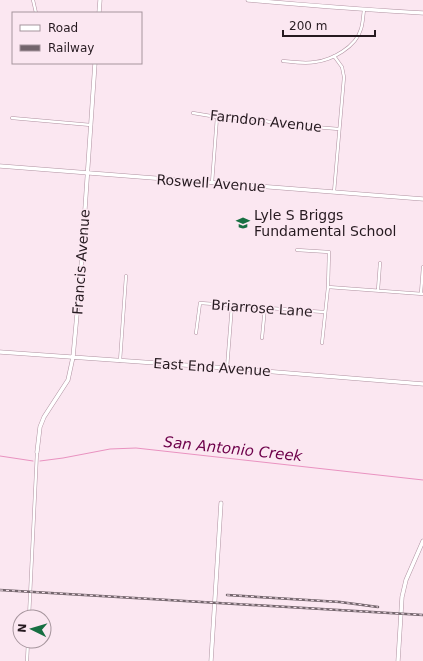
<svg xmlns="http://www.w3.org/2000/svg" width="423" height="661" font-family="'DejaVu Sans',sans-serif">
<style>
.lines{fill:none;stroke-linecap:round;stroke-linejoin:round}
.stream{stroke:#e992c0;stroke-width:1}
.minor-casing{stroke:#b092a1;stroke-width:3.5}
.tertiary-casing{stroke:#b092a1;stroke-width:4.5}
.minor{stroke:#fff;stroke-width:2.5}
.tertiary{stroke:#fff;stroke-width:3.5}
.rail-casing{stroke:#73656c;stroke-width:2.5}
.rail{stroke:#fbe7f1;stroke-width:1;stroke-dasharray:3;stroke-linecap:butt}
.labels{text-anchor:middle;stroke-width:3;stroke-linejoin:round;paint-order:stroke}
.street-label{font-size:14px;fill:#261a20;stroke:#fbe7f1}
.poi-label{font-size:14px;fill:#261a20;stroke:#fbe7f1;text-anchor:start}
.water-label{font-size:15px;font-style:italic;fill:#6d014a;stroke:#fbe7f1}
</style>
<rect width="100%" height="100%" fill="#fbe7f1"/>
<g class="lines">
<path class="stream" d="M0 456 33 461
M40 461 63 458 110 449 136 448 423 480"/>
<g class="minor-casing">
<path id="minor" d="M33 0 36 13
M283 61C293 62 305 64 315 62 332 60 356 47 361 29 363 23 363 16 364 10
M193 113 217 117 257 119 278 124 339 129
M12 118 91 125
M212 183 217 117
M334 192 344 77 342 67 334 56
M297 250 329 252 328 287 322 343
M328 287 423 294
M378 290 380 263
M421 293 423 267
M196 333 200 303 324 312
M262 338 265 307
M120 361 126 276
M227 368 232 305
M29 617 37 452
M27 661 28 641"/>
</g>
<g class="tertiary-casing">
<path id="tertiary" d="M248 0C306 5 365 10 423 13
M99 13 100 0
M0 166 423 199
M0 352 227 368 423 384
M37 452 40 427 44 417 68 380 73 357 80 282 95 63
M211 661 221 503
M398 661 402 597 406 580 423 541"/>
</g>
<use href="#minor" class="minor"/>
<use href="#tertiary" class="tertiary"/>
<g class="rail-casing">
<path id="rail" d="M0 590 423 615
M227 595 340 602 378 607"/>
</g>
<use href="#rail" class="rail"/>
</g>
<defs>
<g id="school-bare" transform="scale(1.08)"><path d="M0-5L7-2L0 1L-7-2ZM-4 1L0 2.5L4 1V4Q0 6-4 4Z" fill="#176f42" stroke="#fbe7f1" stroke-width="2.5" paint-order="stroke"/></g>
</defs>
<g fill-rule="evenodd">
<use href="#school-bare" x="243" y="223"/>
</g>
<g class="labels">
<g class="street-label">
<text transform="translate(266 121) rotate(6)" y="5">Farndon Avenue</text>
<text transform="translate(211 183) rotate(4)" y="5">Roswell Avenue</text>
<text transform="translate(81 262) rotate(-86)" y="5">Francis Avenue</text>
<text transform="translate(262 308) rotate(4)" y="5">Briarrose Lane</text>
<text transform="translate(212 367) rotate(4)" y="5">East End Avenue</text>
</g>
<g class="poi-label">
<text x="254" y="220">Lyle S Briggs<tspan x="254" dy="16">Fundamental School</tspan></text>
</g>
<g class="water-label">
<text transform="translate(233 449) rotate(6)" y="5">San Antonio Creek</text>
</g>
</g>
<rect x="12" y="12" width="130" height="52" fill="#fbe7f1" stroke="#a6959d"/>
<rect x="20" y="25" width="20" height="6" fill="#ffffff" stroke="#a6959d"/>
<text x="48" y="32" font-size="12" fill="#261a20">Road</text>
<rect x="20" y="45" width="20" height="6" fill="#73656c" stroke="#a6959d"/>
<text x="48" y="52" font-size="12" fill="#261a20">Railway</text>
<g transform="translate(32 629) rotate(275)"><circle r="19" fill="#fbe7f1" stroke="#a6959d"/>
<path d="M0-3L7 15L0 10L-7 15Z" fill="#176f42"/>
<text y="-6" font-size="11" font-weight="bold" text-anchor="middle" fill="#261a20">N</text>
</g>
<path d="M283 30v6h92v-6" fill="none" stroke="#261a20" stroke-width="2"/>
<text x="289" y="30" font-size="12" fill="#261a20" stroke="#fbe7f1" stroke-width="3" paint-order="stroke">200 m</text>
</svg>
